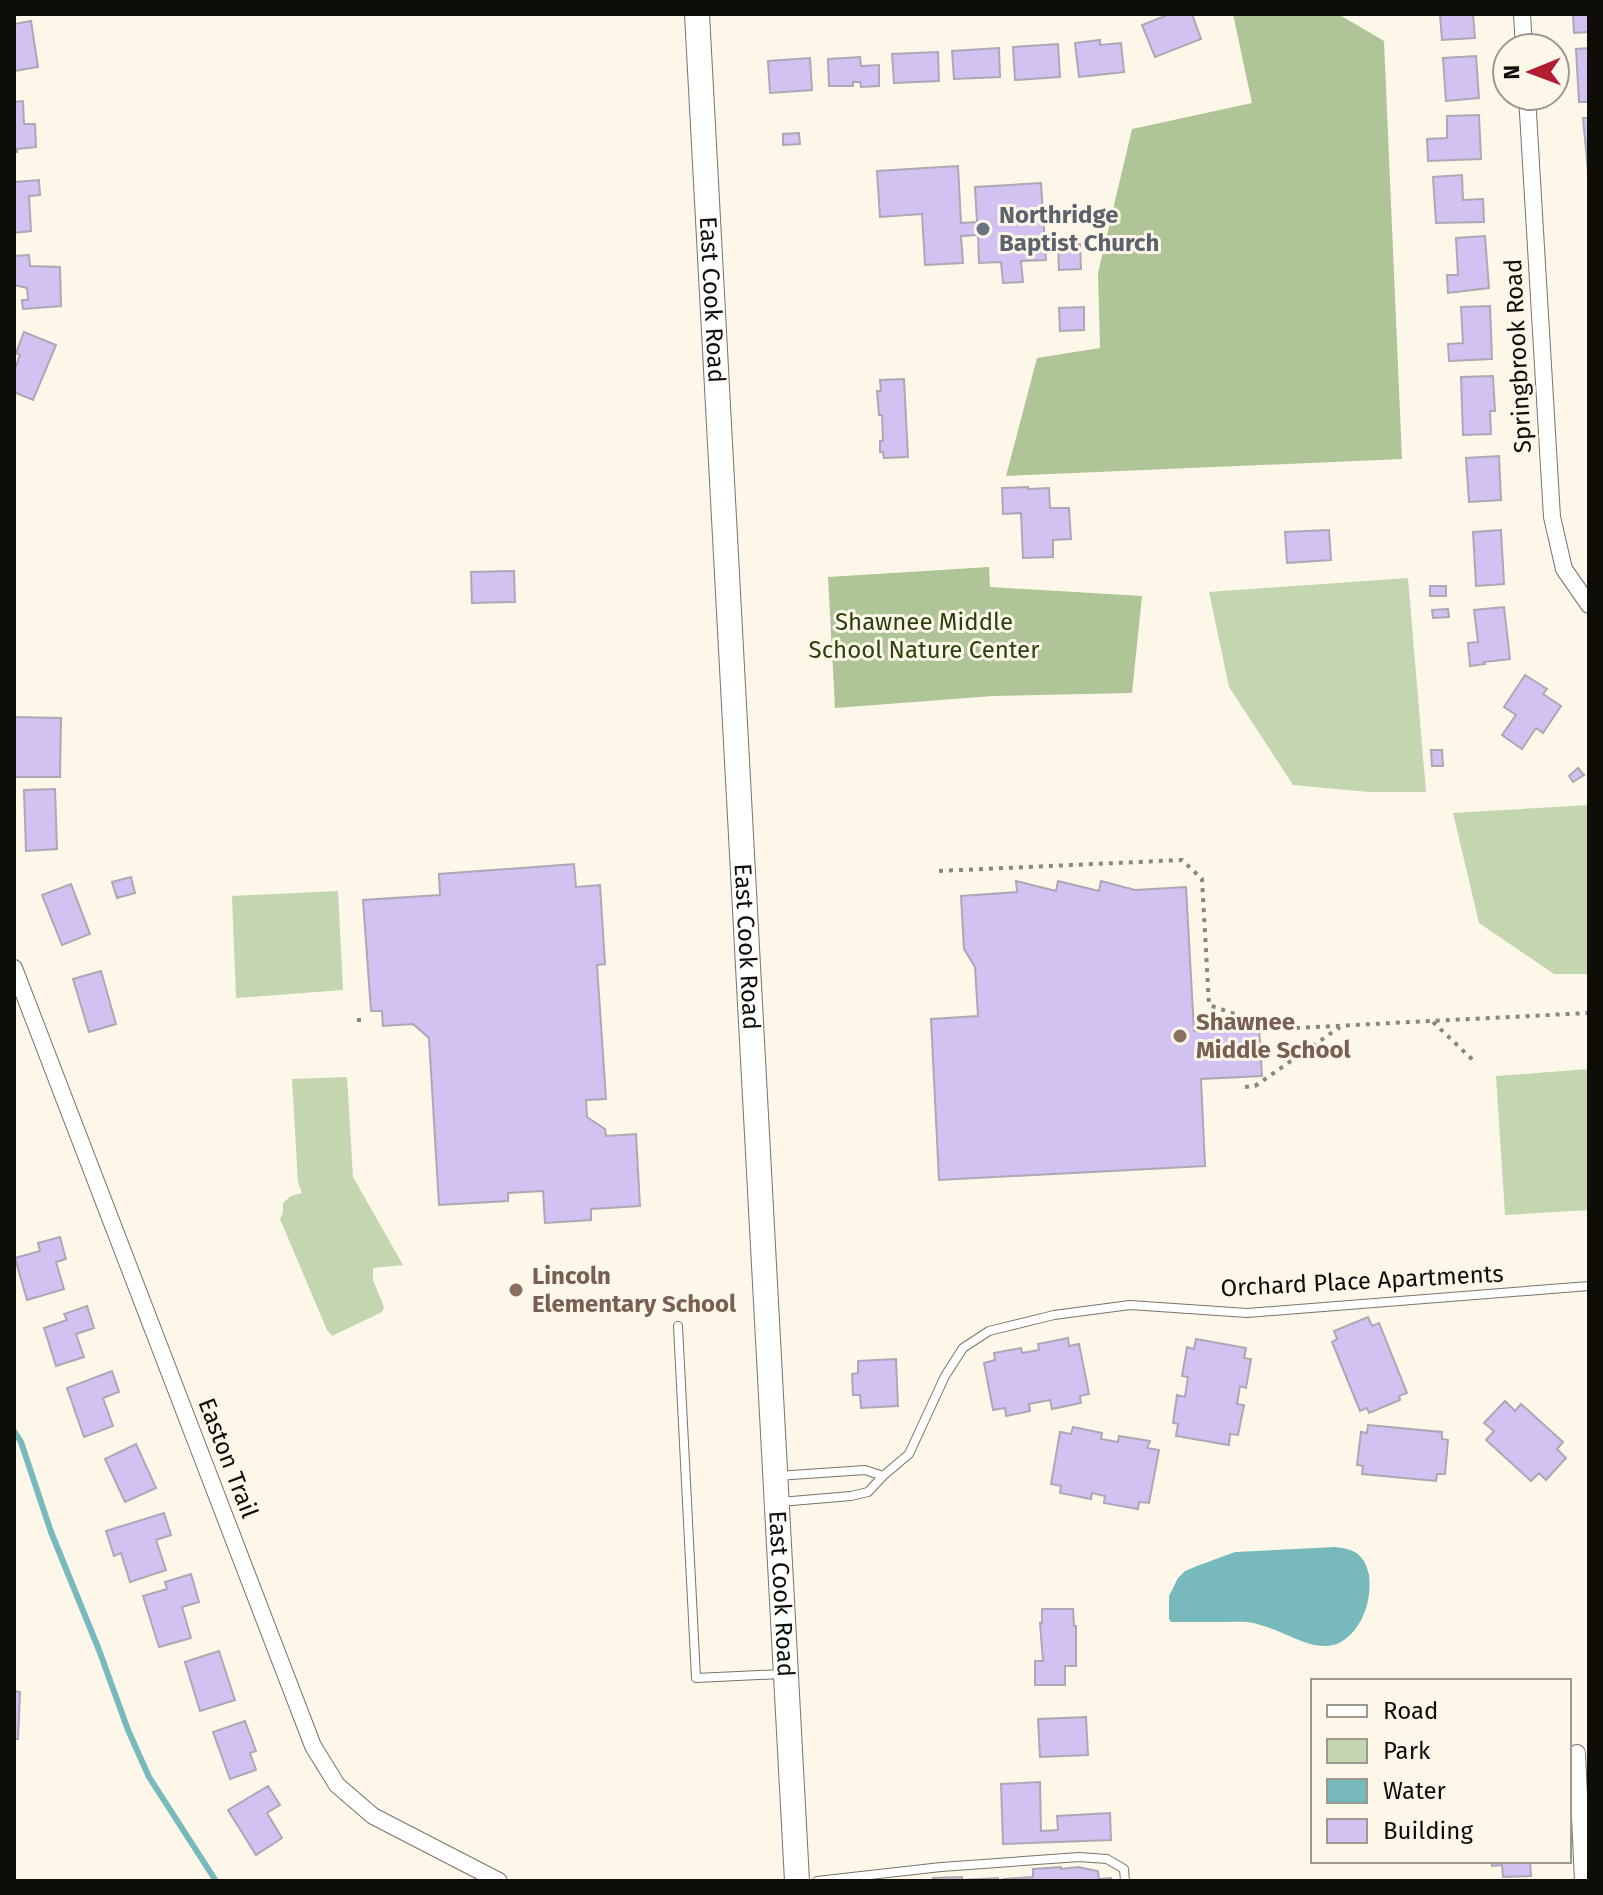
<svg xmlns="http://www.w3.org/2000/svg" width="1603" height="1895" font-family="'Fira Sans',sans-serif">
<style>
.green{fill:#c3d6af}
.forest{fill:#b0c597}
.water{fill:#77b9bc}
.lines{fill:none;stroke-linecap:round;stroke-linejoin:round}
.stream{stroke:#77b9bc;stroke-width:6}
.building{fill:#d1c2f2;stroke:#aca8b5;stroke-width:2}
.service-casing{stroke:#787468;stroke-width:10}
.minor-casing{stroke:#787468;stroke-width:18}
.secondary-casing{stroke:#787468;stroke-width:26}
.path{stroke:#8b877e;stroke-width:4;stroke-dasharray:4 6;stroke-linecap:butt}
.service{stroke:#fff;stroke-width:8}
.minor{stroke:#fff;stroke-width:16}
.secondary{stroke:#fff;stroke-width:24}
.worship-dot{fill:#6b7280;stroke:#fcf7e9;stroke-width:3}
.education-dot{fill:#8d6e63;stroke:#fcf7e9;stroke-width:3}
.labels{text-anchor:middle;stroke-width:6;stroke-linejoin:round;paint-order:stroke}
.worship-label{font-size:24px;font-weight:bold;fill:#5b616d;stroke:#fcf7e9;text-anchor:start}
.street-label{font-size:24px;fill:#0f0d08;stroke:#fcf7e9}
.park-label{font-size:24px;fill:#2c3f0c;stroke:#fcf7e9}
.education-label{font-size:24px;font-weight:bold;fill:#785e54;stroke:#fcf7e9;text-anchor:start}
</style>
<rect width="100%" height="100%" fill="#fcf7e9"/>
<path class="green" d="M1408 578 1426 792H1369L1293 785 1229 687 1209 592Z
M1589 805V974H1554L1479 923 1453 813Z
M338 891 343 990 236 998 232 896Z
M1589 1069V1210L1505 1215 1496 1076Z
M347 1077 353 1177 403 1265 373 1268V1280L384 1307 382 1312 332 1336 327 1330 280 1219 283 1213V1203L291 1196 302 1193 298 1182 292 1079Z"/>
<path class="forest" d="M1233 14H1338L1384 41 1402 459 1006 476 1037 358 1100 348 1098 273 1132 129 1252 103Z
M989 567 990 587 1142 596 1132 693 993 696 835 708 828 577Z"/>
<path class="water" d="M1335 1547C1355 1549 1365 1555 1369 1575 1371 1591 1368 1608 1360 1622 1331 1670 1295 1633 1257 1624 1248 1621 1237 1622 1227 1622 1208 1622 1190 1622 1171 1622L1169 1619V1596L1178 1578 1185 1571 1197 1566 1235 1552Z"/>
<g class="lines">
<path class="stream" d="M14 1431 21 1442 51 1532 99 1650 128 1730 149 1777 216 1881"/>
</g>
<path class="building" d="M1170 14H1192L1201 39 1155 57 1142 25Z
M1440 14H1473L1475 38 1442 40Z
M1573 14H1589V32L1574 33Z
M31 21 38 67 14 71V24Z
M1100 40V45L1121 43 1124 72 1079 77 1075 43Z
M1058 44 1060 77 1015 80 1013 47Z
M999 48 1000 77 954 79 952 51Z
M1589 48V102H1579L1576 49Z
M938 52 939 81 894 83 892 54Z
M1476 56 1479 98 1446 101 1443 58Z
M860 57 861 66 879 65V86L861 87 860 82H853V86H829L828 59Z
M810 58 812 90 770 93 768 61Z
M23 101 24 124H35L36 147 17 149V152H14V102Z
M1479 115 1481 159 1428 161 1427 139 1447 138V116Z
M1583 118H1589V171H1588Z
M799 133 800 144 783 145V134Z
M958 166 961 223 977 222 975 187 1041 183 1046 260 1021 261 1023 282 1003 283 1001 262 979 263 978 235 961 236 963 263 925 265 922 214 880 217 877 171Z
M1462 175 1463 200 1483 199 1484 222 1436 223 1433 177Z
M39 180 40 195 29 196 31 231 14 233V182Z
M1485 236 1489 288 1448 293 1447 275H1458L1456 238Z
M1080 244 1081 269 1059 270 1058 245Z
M29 255 30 266 60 267 61 306 23 309 22 300H28L27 288 14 285V256Z
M1490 306 1492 359 1449 361 1448 344 1463 343 1461 307Z
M1084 307V330L1060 331 1059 308Z
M24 332 56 345 33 400 14 392V371L20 355 16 353Z
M1493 376 1495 411H1490L1491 434 1463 435 1461 377Z
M904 379 908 457 884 458 883 452H880V441H883L882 415H879L877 391H881L880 380Z
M1499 456 1501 500 1469 502 1466 458Z
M1028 487V489L1049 488 1050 508H1069L1071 539 1053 540V557L1023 558 1021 513 1003 514 1002 488Z
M1329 530 1331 560 1287 563 1285 532Z
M1501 530 1504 584 1476 586 1473 532Z
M514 571 515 602 472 603 471 572Z
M1430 586H1446V596H1430Z
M1504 607 1510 659 1484 662 1485 664 1470 666 1468 643 1478 642 1474 610Z
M1448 609 1449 617 1433 618 1432 610Z
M1525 675 1547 689 1543 694 1561 706 1543 733 1536 728 1522 749 1502 735 1516 715 1504 707Z
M14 717 61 718 60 777H14Z
M1431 750H1442L1443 766H1432Z
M1578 768 1584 775 1573 782 1569 776Z
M55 789 57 849 26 851 24 790Z
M574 864 576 887 600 885 605 964 597 965 606 1099 586 1100 587 1117 605 1129 606 1136 636 1134 640 1206 591 1209V1220L545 1223 543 1191 508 1193V1201L439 1205 429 1038 413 1024 383 1026 382 1011H371L363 900 440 895 439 874Z
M131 877 135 893 117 898 112 882Z
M1016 881 1056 891 1058 881 1099 891 1101 881 1135 890 1186 887 1194 1031 1259 1027 1262 1076 1201 1079 1205 1166 939 1180 931 1019 978 1016 975 967 964 949 961 896 1017 892Z
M71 884 90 934 62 945 42 895Z
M101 971 116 1024 89 1032 73 979Z
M60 1237 66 1259 56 1262 64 1289 27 1300 15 1258 40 1251 38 1243Z
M87 1306 94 1328 76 1334 84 1357 56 1366 44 1328 67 1320 64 1314Z
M1368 1317 1372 1326 1379 1323 1407 1393 1399 1396 1400 1400 1369 1413 1367 1408 1360 1411 1332 1342 1337 1339 1334 1331Z
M1068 1338 1069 1346 1079 1344 1089 1394 1080 1396 1081 1403 1052 1409 1050 1400 1029 1404 1030 1411 1006 1416 1005 1408 993 1410 984 1363 995 1360 994 1353 1021 1348 1022 1353 1039 1350 1038 1344Z
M1196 1339 1246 1348 1244 1358 1251 1359 1246 1388 1240 1386 1237 1404 1244 1405 1238 1435 1230 1434 1229 1445 1176 1436 1178 1424 1173 1423 1177 1395 1185 1397 1188 1377 1182 1376 1187 1347 1194 1349Z
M896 1359 898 1406 861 1408 860 1395H853L852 1374 858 1373V1361Z
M112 1371 119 1392 103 1398 113 1426 84 1437 67 1388Z
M1505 1401 1515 1411 1521 1404 1563 1442 1557 1449 1566 1458 1546 1480 1539 1473 1531 1481 1486 1440 1494 1431 1484 1423Z
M1368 1425 1442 1432V1439L1448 1440 1445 1474H1437L1436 1481 1362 1474 1363 1466 1357 1465 1361 1432 1367 1433Z
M1073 1427 1102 1433 1101 1439 1118 1442 1119 1436 1150 1441 1147 1448 1159 1450 1149 1503 1139 1502 1138 1509 1104 1503 1105 1496 1092 1493 1091 1499 1060 1493 1061 1486 1051 1484 1060 1432 1071 1434Z
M136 1444 156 1488 125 1502 105 1459Z
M164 1513 171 1535 156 1540 166 1570 130 1582 121 1553 114 1556 106 1531Z
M191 1574 199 1602 182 1607 191 1638 159 1647 143 1596 167 1589 165 1582Z
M1042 1609H1073L1074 1626H1076V1666H1065V1685H1035V1661H1043L1040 1623H1042Z
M219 1651 235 1700 200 1711 185 1662Z
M14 1691 20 1692 18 1739H14Z
M1086 1717 1088 1755 1040 1757 1038 1719Z
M245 1721 256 1751 250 1753 256 1770 230 1779 213 1732Z
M1040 1782 1041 1831 1058 1830 1057 1816 1110 1813 1111 1840 1003 1844 1001 1784Z
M268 1786 280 1805 267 1813 282 1838 256 1855 228 1810Z
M1492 1861H1530L1531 1876 1503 1877 1502 1865 1492 1866Z
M1061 1867V1869L1078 1867 1098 1871 1099 1879 1111 1878V1881H1004V1879L1033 1877V1869Z
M962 1877V1880L998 1878V1881H934L933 1878Z"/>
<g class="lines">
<g class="service-casing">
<path id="service" d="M678 1326 696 1678 781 1674
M777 1476 865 1470 883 1476
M780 1502 851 1496 868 1492 883 1476 909 1454 945 1376 963 1348 989 1331 1054 1315 1130 1305 1247 1313 1589 1286
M817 1881 941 1867 1079 1857 1107 1859 1124 1869 1125 1881"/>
</g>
<g class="minor-casing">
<path id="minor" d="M1522 14 1524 48
M1527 96 1552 517 1564 569 1589 605
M14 968 313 1746 337 1785 373 1816 499 1881
M1577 1753 1583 1881"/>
</g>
<g class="secondary-casing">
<g id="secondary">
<path id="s1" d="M697 14 797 1881"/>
</g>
</g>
<path class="path" d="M939 871 1182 860 1202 879 1209 1005 1255 1021 1287 1020 1295 1028 1587 1013 1589 1012
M357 1020H363
M1433 1022 1475 1062
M1245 1087 1255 1086 1340 1027"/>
<use href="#service" class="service"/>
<use href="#minor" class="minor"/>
<use href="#secondary" class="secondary"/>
</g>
<circle class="worship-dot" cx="983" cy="229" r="8"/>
<g class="education-dot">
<circle cx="1180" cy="1036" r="8"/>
<circle cx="516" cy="1290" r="8"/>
</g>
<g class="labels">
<g class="worship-label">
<text x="999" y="223">Northridge<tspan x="999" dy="28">Baptist Church</tspan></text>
</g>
<g class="street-label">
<text dy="8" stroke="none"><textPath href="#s1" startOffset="286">East Cook Road</textPath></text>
<text transform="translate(1518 356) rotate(-93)" y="8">Springbrook Road</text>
<text dy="8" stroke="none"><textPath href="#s1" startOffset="934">East Cook Road</textPath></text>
<text transform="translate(1362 1281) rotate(-3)" y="8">Orchard Place Apartments</text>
<text transform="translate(228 1458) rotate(69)" y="8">Easton Trail</text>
<text dy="8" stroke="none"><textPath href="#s1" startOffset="1582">East Cook Road</textPath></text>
</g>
<g class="park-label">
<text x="924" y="630">Shawnee Middle<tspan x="924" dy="28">School Nature Center</tspan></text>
</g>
<g class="education-label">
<text x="1196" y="1030">Shawnee<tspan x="1196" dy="28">Middle School</tspan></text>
<text x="532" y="1284">Lincoln<tspan x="532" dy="28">Elementary School</tspan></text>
</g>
</g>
<rect width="1603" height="1895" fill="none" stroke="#0f0d08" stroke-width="32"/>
<rect x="1311" y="1679" width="260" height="184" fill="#fcf7e9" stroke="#9d998f" stroke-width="2"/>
<rect x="1327" y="1705" width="40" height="12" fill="#ffffff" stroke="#9d998f" stroke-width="2"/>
<text x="1383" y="1719" font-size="24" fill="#0f0d08">Road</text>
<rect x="1327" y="1739" width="40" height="24" fill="#c3d6af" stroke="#9d998f" stroke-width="2"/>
<text x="1383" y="1759" font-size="24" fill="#0f0d08">Park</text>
<rect x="1327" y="1779" width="40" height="24" fill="#77b9bc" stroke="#9d998f" stroke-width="2"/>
<text x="1383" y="1799" font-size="24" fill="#0f0d08">Water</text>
<rect x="1327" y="1819" width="40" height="24" fill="#d1c2f2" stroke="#9d998f" stroke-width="2"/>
<text x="1383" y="1839" font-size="24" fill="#0f0d08">Building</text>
<g transform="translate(1531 72) rotate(269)"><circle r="38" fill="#fcf7e9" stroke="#9d998f" stroke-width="2"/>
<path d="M0-6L14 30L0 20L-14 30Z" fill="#b11e2f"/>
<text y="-12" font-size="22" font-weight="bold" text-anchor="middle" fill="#0f0d08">N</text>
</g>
</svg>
